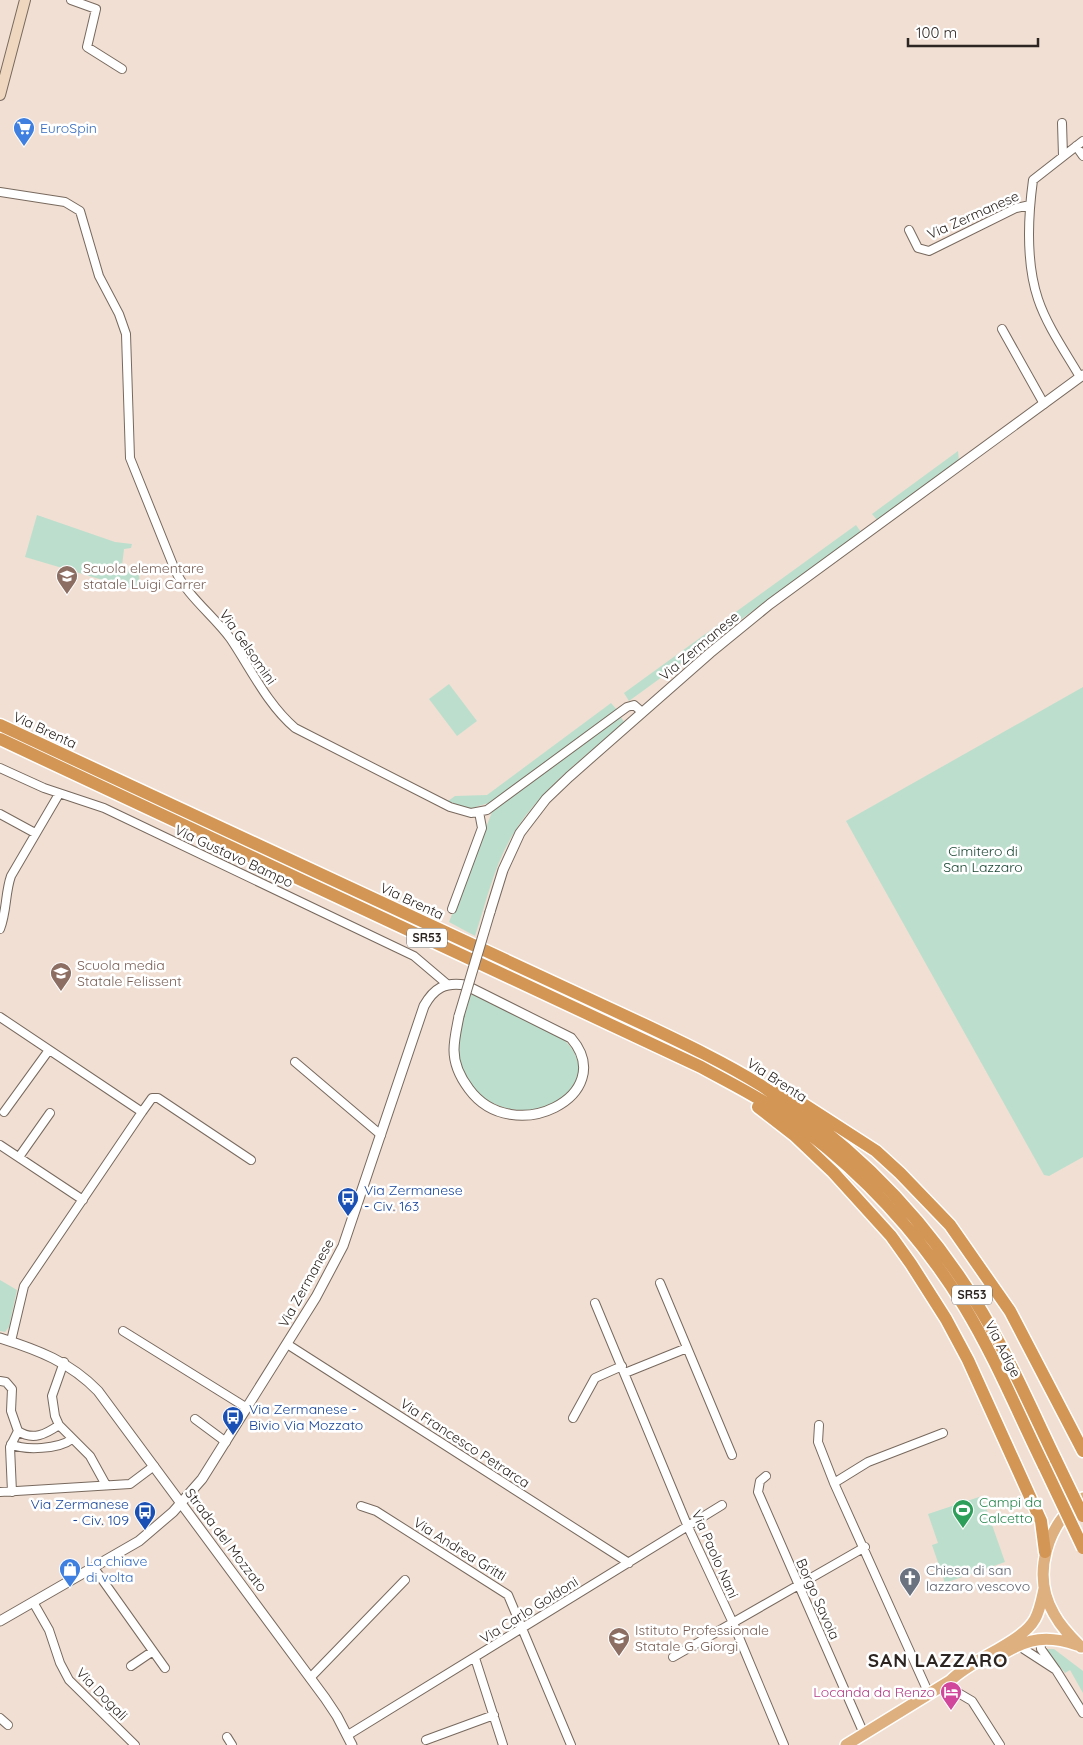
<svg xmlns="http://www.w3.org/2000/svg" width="1083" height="1745" font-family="Quicksand,sans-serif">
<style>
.green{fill:#bcdfcd}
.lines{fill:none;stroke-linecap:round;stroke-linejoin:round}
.minor-casing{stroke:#78695e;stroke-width:10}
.tertiary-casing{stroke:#78695e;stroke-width:11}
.secondary-casing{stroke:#78695e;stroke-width:12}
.primary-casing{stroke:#fff;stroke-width:14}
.trunk-casing{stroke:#fff;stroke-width:15}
.minor{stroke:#fff;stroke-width:8}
.tertiary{stroke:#fff;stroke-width:9}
.secondary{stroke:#efd7bf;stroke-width:10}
.primary{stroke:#dfb07f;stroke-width:11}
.trunk{stroke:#d49654;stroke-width:12}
.tertiary-bridge-casing{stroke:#78695e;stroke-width:11;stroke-linecap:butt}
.trunk-bridge-casing{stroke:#fff;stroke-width:15;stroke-linecap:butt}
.tertiary-bridge{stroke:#fff;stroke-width:9}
.trunk-bridge{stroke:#d49654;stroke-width:12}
.labels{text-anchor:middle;stroke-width:5;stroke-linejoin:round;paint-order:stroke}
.shield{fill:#fff;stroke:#6b6664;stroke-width:1}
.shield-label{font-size:12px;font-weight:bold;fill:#2c2521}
.shop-label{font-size:14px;fill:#366cbe;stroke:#fff;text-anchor:start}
.street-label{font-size:14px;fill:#2c2521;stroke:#fff}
.education-label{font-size:14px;fill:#785e54;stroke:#fff;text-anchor:start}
.park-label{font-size:14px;fill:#113f2c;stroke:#fff}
.transit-label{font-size:14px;fill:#164399;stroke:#fff;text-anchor:start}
.leisure-label{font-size:14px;fill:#27864d;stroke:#fff;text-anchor:start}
.worship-label{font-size:14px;fill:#5b616d;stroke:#fff;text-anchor:start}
.hotel-label{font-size:14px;fill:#b23c85;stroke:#fff;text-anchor:end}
.district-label{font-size:19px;font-weight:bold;letter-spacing:1px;fill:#2c2521;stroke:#fff}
</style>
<rect width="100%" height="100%" fill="#f1dfd3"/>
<path class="green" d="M958 451 959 461 877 520 872 514Z
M37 515 115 542 132 544 131 548 124 549 122 566 139 573 140 591 25 557Z
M856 525 861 532 629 701 624 693Z
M449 684 477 721 457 736 429 699Z
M1083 687V1157L1049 1176 1044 1175 846 821Z
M611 703 617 710 492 802 469 809 448 801 455 796 487 795Z
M621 717 624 722C585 757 539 790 512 836 494 866 486 903 475 936L449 922 492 812Z
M471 994 559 1036C616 1078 535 1140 479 1094 467 1083 459 1066 458 1050 458 1031 466 1012 471 994Z
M0 1280 17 1290 9 1327 5 1332 0 1331Z
M982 1496 1005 1562 945 1583 932 1545 938 1543 928 1514Z
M1045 1649H1054L1083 1671V1693L1070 1670 1065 1673Z"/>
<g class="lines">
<g class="minor-casing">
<path id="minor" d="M71 0 96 9 87 47 122 69
M1062 123 1063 156
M1076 146 1083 156
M0 192 65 202 80 211 99 276 119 314 126 334 130 458 175 570C187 596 213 615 230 638 251 669 267 704 295 728L450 807 471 813 487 810 627 707 634 705 642 712
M909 230 918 248 929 251 1016 208 1030 205
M1002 329 1044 404
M1080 377C1066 353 1047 326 1038 299 1026 263 1028 217 1033 180L1083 141
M0 768 44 788 104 808 414 956 447 984
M0 814 35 833
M452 909 482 828 479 812
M0 929C7 911 5 893 11 876L59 794
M0 1017 142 1112 152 1098H158L251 1160
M295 1062 381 1135
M4 1112 49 1050
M0 1145 83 1200
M19 1157 50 1113
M660 1283 732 1455
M595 1303 688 1527 733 1623 784 1745
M123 1331 247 1408
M11 1341 24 1286 142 1112
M287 1344 629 1563
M64 1362 52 1396 55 1416 59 1425 90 1456 106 1485
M625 1373 687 1348
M0 1381 6 1382 12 1389 11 1411 18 1431C33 1441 46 1434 59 1425
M573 1418 595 1378 622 1366
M195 1419 226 1442
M819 1425 818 1442 834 1483 929 1694
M11 1444C25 1451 59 1449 72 1439
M766 1476 760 1481 758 1492 864 1734
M834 1483 868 1462 943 1433
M0 1492 130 1484 154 1466
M12 1492 10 1447 18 1431
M361 1506 376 1511 508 1595 571 1745
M94 1568 165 1668
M33 1602 49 1630 60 1663 69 1680 135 1745
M1019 1646 1056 1670 1041 1649 1040 1638
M673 1657 865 1547
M475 1658 503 1745
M131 1666 153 1651
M1056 1670 1083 1713
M310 1678 405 1580
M950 1681 955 1691 972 1701 1000 1745
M0 1718 8 1725
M348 1735 722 1505
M227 1737 232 1745
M426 1740 494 1715"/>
</g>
<g class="tertiary-casing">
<path id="tertiary" d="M490 912 503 870 520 833 546 799 569 777 710 653 770 604 1083 375
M0 1338C38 1350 70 1362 98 1391L325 1698 337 1716 352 1745
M0 1621 139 1541 173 1512 202 1479 316 1297 343 1246 424 1006C434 988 445 982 465 985L571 1038C620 1095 513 1149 469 1089 460 1077 454 1065 454 1050 454 1039 457 1027 459 1016"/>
</g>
<g class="secondary-casing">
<path id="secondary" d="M0 95 25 0"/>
</g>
<g class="primary-casing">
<path id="primary" d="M1081 1647C1071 1637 1061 1627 1054 1614 1031 1575 1047 1523 1083 1498
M989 1662C1022 1642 1039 1632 1077 1645
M846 1745 950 1681C971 1659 1022 1643 1035 1619 1040 1610 1042 1598 1044 1589"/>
</g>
<g class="trunk-casing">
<path id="trunk" d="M0 725 645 1025C685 1044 725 1063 762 1086 848 1141 920 1212 974 1299 1006 1350 1030 1406 1056 1460
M0 739 701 1067C728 1082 757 1096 783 1114 855 1165 918 1231 964 1306 995 1357 1018 1413 1044 1466
M780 1089 876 1151 900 1173 950 1225 1010 1311 1083 1451
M758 1107 794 1135 833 1172 891 1236 911 1264 946 1319 968 1360 1041 1521 1045 1552"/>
</g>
<use href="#minor" class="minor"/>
<use href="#tertiary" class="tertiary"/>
<use href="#secondary" class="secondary"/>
<use href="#primary" class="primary"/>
<use href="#trunk" class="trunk"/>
<g class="tertiary-bridge-casing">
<path id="tertiary-bridge" d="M459 1016 490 912"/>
</g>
<g class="trunk-bridge-casing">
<path id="trunk-bridge" d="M1056 1460 1083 1516
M1044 1466 1083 1548"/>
</g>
<use href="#tertiary-bridge" class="tertiary-bridge"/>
<use href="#trunk-bridge" class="trunk-bridge"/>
</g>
<defs>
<g id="supermarket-pin" transform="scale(1.125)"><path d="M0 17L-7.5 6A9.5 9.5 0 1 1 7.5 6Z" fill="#3f7fe0" stroke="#fff"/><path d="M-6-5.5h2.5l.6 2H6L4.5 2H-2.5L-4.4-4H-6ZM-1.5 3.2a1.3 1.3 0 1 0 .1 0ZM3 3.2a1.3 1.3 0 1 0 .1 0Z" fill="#fff"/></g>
<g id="school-pin" transform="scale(1.125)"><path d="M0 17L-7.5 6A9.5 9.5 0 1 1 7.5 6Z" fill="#8d6e63" stroke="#fff"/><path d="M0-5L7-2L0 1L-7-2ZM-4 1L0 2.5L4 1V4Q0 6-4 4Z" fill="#fff"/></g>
<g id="bus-pin" transform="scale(1.125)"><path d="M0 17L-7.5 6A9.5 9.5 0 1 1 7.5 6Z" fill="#1a4fb4" stroke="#fff"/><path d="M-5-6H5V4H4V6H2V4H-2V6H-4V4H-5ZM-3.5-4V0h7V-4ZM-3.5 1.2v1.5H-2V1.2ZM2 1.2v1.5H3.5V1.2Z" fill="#fff"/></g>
<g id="stadium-pin" transform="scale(1.125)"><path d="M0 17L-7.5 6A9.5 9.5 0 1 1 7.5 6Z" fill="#2e9e5b" stroke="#fff"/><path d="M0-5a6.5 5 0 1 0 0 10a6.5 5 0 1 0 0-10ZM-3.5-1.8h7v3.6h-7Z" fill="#fff"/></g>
<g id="shop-pin" transform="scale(1.125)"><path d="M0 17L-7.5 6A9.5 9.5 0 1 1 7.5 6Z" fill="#3f7fe0" stroke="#fff"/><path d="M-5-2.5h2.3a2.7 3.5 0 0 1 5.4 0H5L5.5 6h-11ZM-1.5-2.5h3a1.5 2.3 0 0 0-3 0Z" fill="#fff"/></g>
<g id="church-pin" transform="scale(1.125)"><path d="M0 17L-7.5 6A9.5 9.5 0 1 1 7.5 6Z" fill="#6b7280" stroke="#fff"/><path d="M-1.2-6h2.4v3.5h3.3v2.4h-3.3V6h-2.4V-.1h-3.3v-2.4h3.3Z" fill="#fff"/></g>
<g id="hotel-pin" transform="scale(1.125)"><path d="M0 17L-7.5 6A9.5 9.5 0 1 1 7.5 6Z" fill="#d1479c" stroke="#fff"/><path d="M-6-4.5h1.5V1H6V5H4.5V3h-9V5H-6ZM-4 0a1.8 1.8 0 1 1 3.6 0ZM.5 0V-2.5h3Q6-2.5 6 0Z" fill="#fff"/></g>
</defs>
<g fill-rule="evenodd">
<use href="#supermarket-pin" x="24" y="128"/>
<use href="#school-pin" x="67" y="576"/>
<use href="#school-pin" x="61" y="973"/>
<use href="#bus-pin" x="348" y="1198"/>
<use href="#bus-pin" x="233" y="1417"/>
<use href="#stadium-pin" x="963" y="1510"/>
<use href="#bus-pin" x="145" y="1512"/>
<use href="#shop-pin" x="70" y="1569"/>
<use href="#church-pin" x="910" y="1578"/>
<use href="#school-pin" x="619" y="1638"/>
<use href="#hotel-pin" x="951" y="1692"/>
</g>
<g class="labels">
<g class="shield">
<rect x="407" y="928.5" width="40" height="19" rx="4"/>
<rect x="952" y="1285.5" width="40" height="19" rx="4"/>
</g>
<g class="shield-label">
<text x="427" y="942">SR53</text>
<text x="972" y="1299">SR53</text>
</g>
<g class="shop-label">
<text x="40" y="133">EuroSpin</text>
<text x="86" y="1566">La chiave<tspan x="86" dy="16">di volta</tspan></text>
</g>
<g class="street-label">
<text transform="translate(973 215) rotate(-24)" y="5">Via Zermanese</text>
<text transform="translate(699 646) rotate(-40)" y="5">Via Zermanese</text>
<text transform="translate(248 647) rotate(55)" y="5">Via Gelsomini</text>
<text transform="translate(45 730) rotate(25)" y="5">Via Brenta</text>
<text transform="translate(234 856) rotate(25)" y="5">Via Gustavo Bampo</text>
<text transform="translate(412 901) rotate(25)" y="5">Via Brenta</text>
<text transform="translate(777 1080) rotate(33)" y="5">Via Brenta</text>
<text transform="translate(306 1283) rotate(-61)" y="5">Via Zermanese</text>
<text transform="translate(1003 1349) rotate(63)" y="5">Via Adige</text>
<text transform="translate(465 1443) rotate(33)" y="5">Via Francesco Petrarca</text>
<text transform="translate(226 1540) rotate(53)" y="5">Strada del Mozzato</text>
<text transform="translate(460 1549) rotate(32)" y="5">Via Andrea Gritti</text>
<text transform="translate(715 1554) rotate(66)" y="5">Via Paolo Nani</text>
<text transform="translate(818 1599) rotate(66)" y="5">Borgo Savoia</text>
<text transform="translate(529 1610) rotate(-32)" y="5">Via Carlo Goldoni</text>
<text transform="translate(102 1694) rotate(46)" y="5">Via Dogali</text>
</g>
<g class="education-label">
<text x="83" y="573">Scuola elementare<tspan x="83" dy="16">statale Luigi Carrer</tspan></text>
<text x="77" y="970">Scuola media<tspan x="77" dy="16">Statale Felissent</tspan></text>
<text x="635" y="1635">Istituto Professionale<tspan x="635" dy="16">Statale G. Giorgi</tspan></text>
</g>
<g class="park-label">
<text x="983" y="856">Cimitero di<tspan x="983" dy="16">San Lazzaro</tspan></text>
</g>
<g class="transit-label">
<text x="364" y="1195">Via Zermanese<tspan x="364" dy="16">- Civ. 163</tspan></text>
<text x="249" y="1414">Via Zermanese -<tspan x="249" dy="16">Bivio Via Mozzato</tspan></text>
<text x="129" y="1509" text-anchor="end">Via Zermanese<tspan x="129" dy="16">- Civ. 109</tspan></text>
</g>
<g class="leisure-label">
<text x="979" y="1507">Campi da<tspan x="979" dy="16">Calcetto</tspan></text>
</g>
<g class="worship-label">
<text x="926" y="1575">Chiesa di san<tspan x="926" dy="16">lazzaro vescovo</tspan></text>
</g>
<g class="hotel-label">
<text x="935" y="1697">Locanda da Renzo</text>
</g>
<g class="district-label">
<text x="938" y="1667">SAN LAZZARO</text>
</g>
</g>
<path d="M908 38v8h130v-8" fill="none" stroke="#2c2521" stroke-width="2.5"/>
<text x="916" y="38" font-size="15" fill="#2c2521" stroke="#ffffff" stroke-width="4" paint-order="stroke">100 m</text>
</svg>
